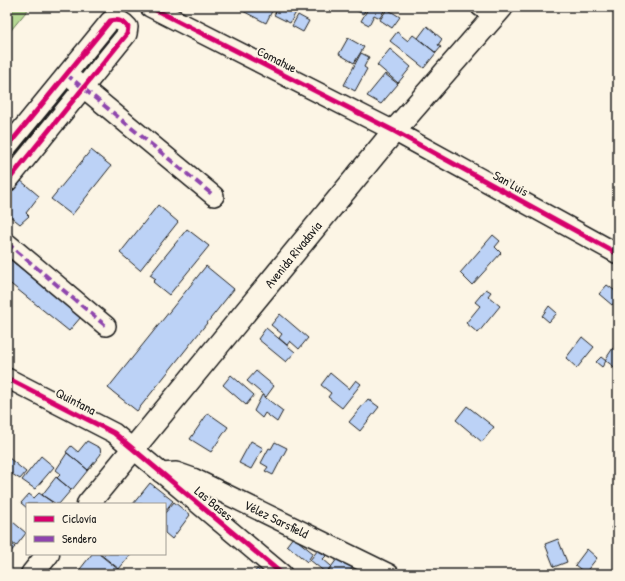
<svg xmlns="http://www.w3.org/2000/svg" width="625" height="581" font-family="'Patrick Hand',sans-serif">
<style>
.green{fill:#b5d893;stroke:#687a58}
.building{fill:#bcd2f6;stroke:#1c1c1c}
.lines{fill:none;stroke-linecap:round;stroke-linejoin:round}
.minor-casing{stroke:#1c1c1c;stroke-width:22}
.major-casing{stroke:#1c1c1c;stroke-width:25}
.minor{stroke:#fcf5e5;stroke-width:19}
.major{stroke:#fcf5e5;stroke-width:22}
.quiet{stroke:#8e44ad;stroke-width:4;stroke-dasharray:8 4;stroke-linecap:butt}
.cycleway-casing{stroke:#fcf5e5;stroke-width:8}
.cycleway{stroke:#d6006c;stroke-width:5}
.labels{text-anchor:middle;stroke-width:4;stroke-linejoin:round;paint-order:stroke}
.street-label{font-size:13px;fill:#1c1c1c;stroke:#fcf5e5}
</style>
<rect width="100%" height="100%" fill="#fcf5e5"/>
<filter id="ink" filterUnits="userSpaceOnUse"><feTurbulence type="fractalNoise" baseFrequency=".025" numOctaves="2"/><feDisplacementMap in="SourceGraphic" scale="8" xChannelSelector="R" yChannelSelector="G"/><feConvolveMatrix kernelMatrix="1 2 1 2 8 2 1 2 1" color-interpolation-filters="sRGB"/></filter>
<g filter="url(#ink)">
<path class="green" d="M7 7H30L7 35Z"/>
<path class="building" d="M240 7H274L266 23 239 9Z
M279 7H299L290 23 274 15Z
M350 7H367L363 14Z
M369 7H386L380 18 374 15 369 25 361 21Z
M387 9 400 17 392 28 380 20Z
M298 15 309 21 303 32 292 26Z
M427 26 442 39 438 45 441 47 436 53 418 38Z
M397 32 408 41 413 35 436 53 424 68 390 41Z
M348 38 364 47 354 63 339 54Z
M390 49 411 67 398 83 377 65Z
M361 53 369 57 364 67 367 69 355 91 344 85Z
M385 74 398 84 381 104 367 96Z
M91 150 111 166 72 215 51 199Z
M20 180 39 196 26 213 29 216 20 224 10 216 11 213 7 210 10 205 7 202V197Z
M158 205 178 222 140 270 120 253Z
M187 229 209 246 169 295 153 282 156 279 150 275Z
M493 235 500 241 495 247 501 253 472 285 460 273Z
M7 257 81 317 69 331 7 281Z
M206 266 234 289 137 411 108 388Z
M607 285 618 293V298L612 305 599 294Z
M486 289 491 292 488 296 500 306 478 333 466 323 480 306 475 302Z
M549 306 557 313 549 322 542 316Z
M280 314 308 338 299 349 290 341 287 345 279 338 282 334 271 325Z
M266 328 295 352 286 362 258 339Z
M582 337 594 347 577 368 566 358Z
M613 348 618 352V368L617 369 605 360Z
M601 357 606 361 602 367 596 362Z
M256 371 274 386 266 397 247 381Z
M330 373 349 389 356 380 361 384 342 408 328 397 331 393 321 385Z
M231 375 254 395 246 405 223 385Z
M262 395 283 411 277 422 265 413 262 418 254 411Z
M368 399 379 407 360 431 349 422Z
M467 406 494 427 482 442 456 420Z
M208 413 228 427 211 452 190 439Z
M87 441 100 448 101 454 88 470 66 452 71 446 78 452Z
M251 441 263 448 251 469 239 463Z
M275 442 287 448 273 475 265 471 268 467 261 463 269 448 271 449Z
M67 453 88 470 72 490 57 478 61 474 56 470Z
M41 456 54 467 35 489 22 480Z
M9 458 26 472 20 479 7 471V460Z
M56 477 71 490 59 504H56L42 495Z
M150 483 173 501 165 511V504H133Z
M39 493 52 502 51 504H27V508L21 503 29 494 34 498Z
M174 502 190 515 172 539 165 533V513Z
M7 518 12 522 7 528Z
M618 519V534L611 528Z
M13 522 26 533 16 546 7 539V529Z
M293 537 313 553 307 562 287 545Z
M558 539 567 562 554 567 545 544Z
M7 540 15 547 7 556Z
M587 549 597 558 585 573 575 565Z
M318 550 326 556 323 559 331 566 326 573 310 560Z
M92 554H99L124 574H78L77 573Z
M100 554H131L119 569Z
M337 559 355 564 348 574H326Z
M257 569 263 574H253Z"/>
<g class="lines">
<g class="minor-casing">
<g id="minor">
<path d="M150 7 394 131 618 254"/>
<path d="M481 7 496 14"/>
<path d="M74 80 214 196"/>
<path d="M7 147 110 21C118 19 123 21 128 27L127 34 7 182"/>
<path d="M7 243 106 326"/>
<path d="M7 378 114 433 282 574"/>
<path id="s1" d="M161 473 176 472 193 478 389 574"/>
</g>
</g>
<g class="major-casing">
<g id="major">
<path id="s2" d="M88 504 394 131 502 7"/>
<path d="M32 574 48 554"/>
</g>
</g>
<use href="#minor" class="minor"/>
<use href="#major" class="major"/>
<path class="quiet" d="M66 74 214 196
M7 243 106 326"/>
<g class="cycleway-casing">
<path id="cycleway" d="M150 7 394 131 618 254
M7 147 110 21C118 19 123 21 128 27L127 34 7 182
M7 378 114 433 282 574"/>
</g>
<use href="#cycleway" class="cycleway"/>
</g>
</g>
<g class="labels">
<g class="street-label">
<text transform="translate(277 59) rotate(27)" y="5">Comahue</text>
<text transform="translate(511 183) rotate(29)" y="5">San Luis</text>
<text dy="5" stroke="none"><textPath href="#s2" startOffset="323">Avenida Rivadavia</textPath></text>
<text transform="translate(76 401) rotate(27)" y="5">Quintana</text>
<text transform="translate(214 503) rotate(40)" y="5">Las Bases</text>
<text dy="5" stroke="none"><textPath href="#s1" startOffset="126">Vélez Sarsfield</textPath></text>
</g>
</g>
<rect width="625" height="581" fill="none" stroke="#fcf5e5" stroke-width="24"/>
<rect x="12" y="12" width="601" height="557" fill="none" stroke="#1c1c1c" stroke-width="1.5" filter="url(#ink)"/>
<rect x="26" y="503" width="140" height="52" fill="#fcf5e5" stroke="#a29e95"/>
<rect x="34" y="516" width="20" height="6" fill="#d6006c" stroke="#a29e95"/>
<text x="62" y="523" font-size="12" fill="#1c1c1c">Ciclovía</text>
<rect x="34" y="536" width="20" height="6" fill="#8e44ad" stroke="#a29e95"/>
<text x="62" y="543" font-size="12" fill="#1c1c1c">Sendero</text>
</svg>
